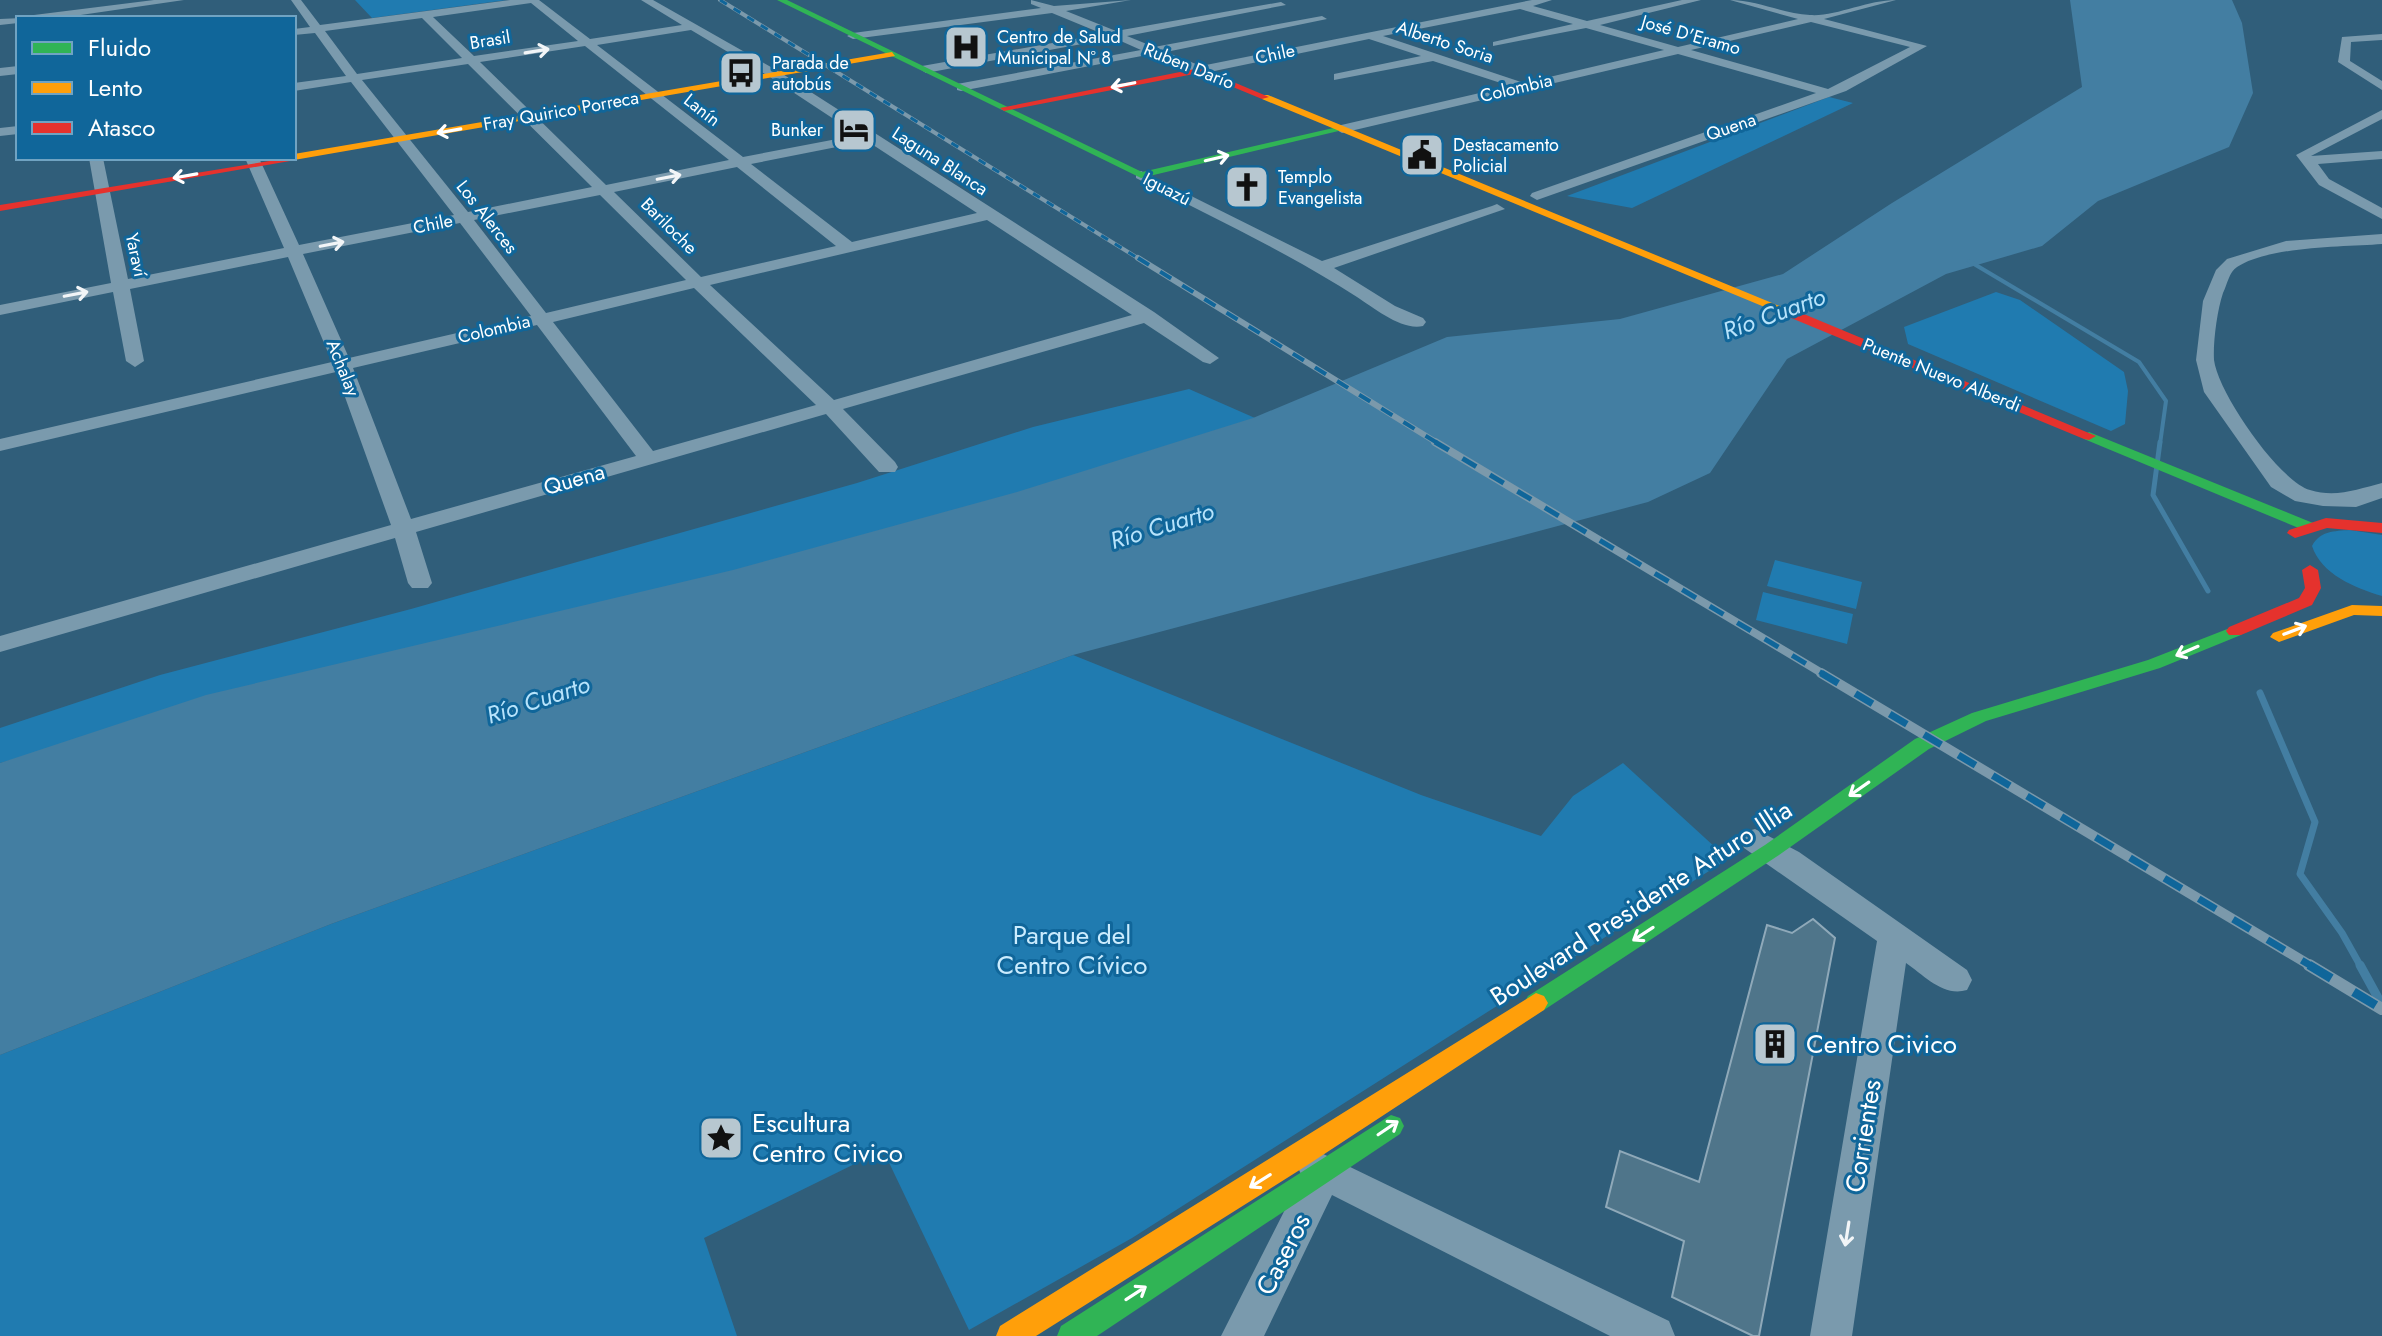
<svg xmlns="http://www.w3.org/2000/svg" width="2382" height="1336" font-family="Jost,sans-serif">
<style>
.green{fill:#207bb0}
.water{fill:#437ea2}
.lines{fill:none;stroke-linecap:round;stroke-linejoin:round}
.stream-far3{stroke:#437ea2;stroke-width:4}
.stream-far2{stroke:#437ea2;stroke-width:5}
.stream-far1{stroke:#437ea2;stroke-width:7}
.stream{stroke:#437ea2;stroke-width:9}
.building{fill:#4f758a;stroke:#8fa9b9;stroke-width:2}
.street{fill:#7a9aad;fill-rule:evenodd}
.fast{fill:#30b455;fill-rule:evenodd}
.slow{fill:#ff9f0a;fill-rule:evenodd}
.jam{fill:#e5322d;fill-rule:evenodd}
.rail-far4-casing{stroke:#7b99ab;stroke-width:4}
.rail-far3-casing{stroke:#7b99ab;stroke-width:6}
.rail-far2-casing{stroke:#7b99ab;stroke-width:8}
.rail-far1-casing{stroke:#7b99ab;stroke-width:10}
.rail-casing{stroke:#7b99ab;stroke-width:12}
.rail-far4{stroke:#10669a;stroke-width:3;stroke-dasharray:8;stroke-linecap:butt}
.rail-far3{stroke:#10669a;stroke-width:4;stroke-dasharray:13;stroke-linecap:butt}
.rail-far2{stroke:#10669a;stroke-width:5;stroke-dasharray:16;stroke-linecap:butt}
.rail-far1{stroke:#10669a;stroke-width:7;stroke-dasharray:20;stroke-linecap:butt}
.rail{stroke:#10669a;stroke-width:9;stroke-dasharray:26;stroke-linecap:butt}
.oneway{stroke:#f2f5f7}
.oneway2{stroke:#fff}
.labels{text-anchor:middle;stroke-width:6;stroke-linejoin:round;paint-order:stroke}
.far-street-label{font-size:18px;fill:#fff;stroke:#10669a}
.far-poi-label{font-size:18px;fill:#fff;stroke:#10669a;text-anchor:start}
.street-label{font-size:22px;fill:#fff;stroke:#10669a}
.water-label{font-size:24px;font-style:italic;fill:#b7e3fb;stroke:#10669a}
.near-street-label{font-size:26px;fill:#fff;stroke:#10669a}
.near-park-label{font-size:26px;fill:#cbecfe;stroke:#10669a}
.near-poi-label{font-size:26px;fill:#fff;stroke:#10669a;text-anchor:start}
</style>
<rect width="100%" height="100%" fill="#305e7a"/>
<path class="green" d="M355 0H507L372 18Z
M1829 97 1853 103 1632 208 1567 196Z
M1996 292 2020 300 2124 372 2128 391 2125 424 2111 431 1908 344 1904 327Z
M1189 389 1255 418 1020 492 736 570 0 763V728L160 675 411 609 857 483 1033 427Z
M2350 530 2382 535V596C2355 588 2321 574 2312 546 2320 531 2334 531 2350 530Z
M1775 560 1862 582 1856 609 1767 586Z
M1763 592 1853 614 1847 644 1756 620Z
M1073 655 1421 795 1541 836 1573 796 1623 763 1728 859 1132 1238 969 1330 883 1150 704 1238 737 1336H0V1055L331 924Z"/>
<path class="water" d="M2070 0H2232L2242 23 2253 93 2229 147 2098 201 2042 246 1946 274 1787 359 1710 473 1648 502 1073 655 331 924 0 1055V763L206 695 733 570 1017 492 1253 418 1447 337 1620 319 1783 274 1892 203 2082 87Z"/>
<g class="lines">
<path class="stream-far3" d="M1969 261 2139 362 2166 401 2160 444"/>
<path class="stream-far2" d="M2160 442 2153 495 2208 591"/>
<path class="stream-far1" d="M2260 693 2315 822 2300 874 2342 933 2361 967"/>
<path class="stream" d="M2360 965 2382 1005"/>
</g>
<path class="building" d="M1813 919 1835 938 1759 1336H1753L1672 1297 1684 1241 1606 1207 1620 1151 1699 1182 1767 925 1792 933Z"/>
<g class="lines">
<path class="street" d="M154 0H184L60 18H29L34 15Z
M291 0H301L320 25 510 0H539L590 39 682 25 641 0H653L778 71 1154 312 1219 358 1210 364 1203 362 1144 323 843 409 895 462 898 467 895 472H879L826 414 416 532 432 583 428 588H412L408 583 395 538 0 652V636L391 525 336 372 0 451V439L332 362 288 257 130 289 144 361 135 367 126 361 113 292 0 315V305L111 283 89 158H103L128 279 284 248 245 158H259L299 245 454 215 351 82 294 91V83L346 76 315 33 294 35V29L310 27ZM531 3 578 41 474 56 433 17ZM422 18 462 58 357 74 325 31ZM691 30 770 77 858 135 743 157 597 45ZM585 46 729 160 606 185 480 62ZM468 64 592 187 468 212 362 80ZM867 141 977 213 852 242 751 164ZM737 167 836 246 701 277 614 192ZM600 195 686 280 546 313 474 220ZM987 220 1132 315 834 400 710 285ZM460 223 531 316 349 358 303 254ZM694 288 816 405 653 451 553 322ZM537 325 636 456 411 519 353 368Z
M1031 0 1054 6 1131 0 1066 11 1116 31 1281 2 1286 5 1127 36 1154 47 1322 16 1327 19 1166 52 1201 66 1532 0H1552L1533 6 1587 21 1682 0H1701L1600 25 1678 47 1798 19 1730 0C1758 0 1783 14 1810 15 1835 17 1867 0 1896 0L1824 19 1927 46 1846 91 1537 200 1530 196 1532 193 1816 93 1678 54 1342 133 1335 129 1337 126 1510 86 1433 61 1334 80V74L1421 56 1369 39 1200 74 1152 54 961 91 957 90V84L1141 50 1114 38 926 73 920 69 922 66 1103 34 1052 13 853 39 847 36 853 33 1041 8 1031 4ZM1520 9 1573 24 1493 42V46L1586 28 1664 50 1524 83 1383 36ZM1811 22 1910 47 1828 89 1691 50Z
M18 18V23L0 25V19L22 18Z
M2382 34V40L2351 42 2350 61 2382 81V90L2338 62 2342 37Z
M18 66V74L0 76V68Z
M2382 110V119L2311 156 2382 151V159L2318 164 2329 179 2382 208V219L2319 185 2296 155Z
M18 126V134L0 136V128Z
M1141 171 1322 261 1492 206 1497 204 1505 209 1334 268 1395 306 1423 318 1426 322 1423 326C1402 331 1374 308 1357 297 1287 252 1210 216 1136 178V172Z
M2382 234V244C2343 247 2269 246 2237 267 2229 272 2227 285 2223 293 2217 311 2213 342 2214 360 2218 393 2279 481 2310 490 2336 498 2358 489 2382 483V498L2356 507 2323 506 2295 501 2271 487 2204 392 2196 360 2203 301 2216 270 2227 259 2286 241Z
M1755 829 1799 852 1967 970 1972 980 1967 990C1943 997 1925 976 1906 963L1852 1336H1810L1877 941 1744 848 1740 840 1744 832Z
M1317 1151 1669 1321 1675 1336H1610L1332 1195 1264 1336H1221L1302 1176 1298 1168 1304 1156Z"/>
<path class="fast" d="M777 0H787L1142 172 1342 126 1347 129 1141 178Z
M2089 432 2313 523 2315 526 2313 529H2301L2084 439 2082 436Z
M2235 626 2244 631 2241 635 2160 668 1986 721 1929 749 1779 855 1544 1010 1536 1013 1528 1010 1524 1003 1528 996 1765 845 1915 739 1972 713 2148 660Z
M1391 1115 1400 1118 1404 1126 1400 1134 1097 1336H1057L1061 1326Z"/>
<path class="slow" d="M892 52 895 56 294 160 290 158H294V154Z
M1262 95H1268L1789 310 1779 313 1262 99Z
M2352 605 2382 606V616L2354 615 2279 642 2270 637 2273 633Z
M1536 993 1544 996 1548 1003 1544 1010 1306 1166 1036 1336H996L1000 1326Z"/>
<path class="jam" d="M1200 68 1269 97 1262 99 1199 73 1004 111 1000 108Z
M294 157 295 158 293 160 290 161 0 211V205Z
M1779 307H1787L2096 436 2089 440 2084 439 1779 313Z
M2326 518 2382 523V533L2327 528 2295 538 2287 533 2289 530Z
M2310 565 2318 570 2321 588 2312 605 2241 635H2229L2226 631 2229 627 2299 598 2305 588 2302 570Z"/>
<g class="rail-far4-casing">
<path id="rail-far4" d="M720 0 1141 260"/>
</g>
<g class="rail-far3-casing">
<path id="rail-far3" d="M1138 258 1439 444"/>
</g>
<g class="rail-far2-casing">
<path id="rail-far2" d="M1435 442 1825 675"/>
</g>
<g class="rail-far1-casing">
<path id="rail-far1" d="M1821 673 2313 967"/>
</g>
<g class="rail-casing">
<path id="rail" d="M2309 965 2382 1009"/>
</g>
<use href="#rail-far4" class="rail-far4"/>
<use href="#rail-far3" class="rail-far3"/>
<use href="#rail-far2" class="rail-far2"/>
<use href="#rail-far1" class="rail-far1"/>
<use href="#rail" class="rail"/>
</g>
<defs><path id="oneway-shaft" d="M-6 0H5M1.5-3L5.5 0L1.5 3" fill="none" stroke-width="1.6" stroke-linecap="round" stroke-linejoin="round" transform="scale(2)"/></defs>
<g class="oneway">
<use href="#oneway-shaft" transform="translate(537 51) rotate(-9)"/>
<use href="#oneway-shaft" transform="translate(669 177) rotate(-11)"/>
<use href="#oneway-shaft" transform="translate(332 244) rotate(-11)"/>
<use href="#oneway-shaft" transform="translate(76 294) rotate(-11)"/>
<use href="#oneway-shaft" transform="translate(1847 1234) rotate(99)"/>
</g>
<g class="oneway2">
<use href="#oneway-shaft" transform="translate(1123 85) rotate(169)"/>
<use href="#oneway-shaft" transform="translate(449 131) rotate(170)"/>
<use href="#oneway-shaft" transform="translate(1217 158) rotate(-13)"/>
<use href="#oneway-shaft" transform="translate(185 176) rotate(170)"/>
<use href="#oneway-shaft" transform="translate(2295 630) rotate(-21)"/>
<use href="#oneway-shaft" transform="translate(2187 651) rotate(157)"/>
<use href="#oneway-shaft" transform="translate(1859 789) rotate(145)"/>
<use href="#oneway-shaft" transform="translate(1643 934) rotate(147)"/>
<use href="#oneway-shaft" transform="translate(1388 1128) rotate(-34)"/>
<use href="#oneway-shaft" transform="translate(1260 1181) rotate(148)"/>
<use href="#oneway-shaft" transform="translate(1136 1293) rotate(-33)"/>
</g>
<defs>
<g id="hospital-square" transform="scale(2.3)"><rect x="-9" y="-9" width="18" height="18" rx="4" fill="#b7c7d0" stroke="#10669a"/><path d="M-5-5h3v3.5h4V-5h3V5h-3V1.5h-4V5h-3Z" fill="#111"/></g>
<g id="bus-square" transform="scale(2.3)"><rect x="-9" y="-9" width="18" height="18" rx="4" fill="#b7c7d0" stroke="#10669a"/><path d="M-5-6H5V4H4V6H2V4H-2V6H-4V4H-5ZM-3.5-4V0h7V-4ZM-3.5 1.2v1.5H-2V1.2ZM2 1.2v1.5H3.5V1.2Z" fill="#111"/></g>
<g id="hotel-square" transform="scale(2.3)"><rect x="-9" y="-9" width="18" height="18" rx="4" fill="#b7c7d0" stroke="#10669a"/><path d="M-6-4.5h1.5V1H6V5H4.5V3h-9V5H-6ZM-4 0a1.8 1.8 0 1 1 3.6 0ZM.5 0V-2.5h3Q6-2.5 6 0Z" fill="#111"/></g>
<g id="civic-square" transform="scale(2.3)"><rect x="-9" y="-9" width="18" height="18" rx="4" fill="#b7c7d0" stroke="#10669a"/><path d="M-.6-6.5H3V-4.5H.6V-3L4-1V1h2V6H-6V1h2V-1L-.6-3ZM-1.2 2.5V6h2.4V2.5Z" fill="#111"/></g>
<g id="church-square" transform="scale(2.3)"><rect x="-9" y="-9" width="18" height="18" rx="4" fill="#b7c7d0" stroke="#10669a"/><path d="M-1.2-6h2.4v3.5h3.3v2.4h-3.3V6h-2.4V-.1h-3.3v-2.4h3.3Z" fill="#111"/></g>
<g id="building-square" transform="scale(2.3)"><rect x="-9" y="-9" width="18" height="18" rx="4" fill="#b7c7d0" stroke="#10669a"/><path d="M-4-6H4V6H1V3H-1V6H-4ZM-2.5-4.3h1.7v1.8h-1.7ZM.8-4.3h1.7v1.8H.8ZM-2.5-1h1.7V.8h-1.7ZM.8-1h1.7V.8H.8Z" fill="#111"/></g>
<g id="sight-square" transform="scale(2.3)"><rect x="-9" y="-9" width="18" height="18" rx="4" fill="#b7c7d0" stroke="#10669a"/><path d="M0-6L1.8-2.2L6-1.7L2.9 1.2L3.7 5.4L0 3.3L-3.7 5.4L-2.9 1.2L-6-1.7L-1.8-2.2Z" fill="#111"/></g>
</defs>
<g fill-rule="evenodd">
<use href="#hospital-square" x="966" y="47"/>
<use href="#bus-square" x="741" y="73"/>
<use href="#hotel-square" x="854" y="130"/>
<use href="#civic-square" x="1422" y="155"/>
<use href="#church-square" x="1247" y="187"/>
<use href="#building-square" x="1775" y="1044"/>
<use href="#sight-square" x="721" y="1138"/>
</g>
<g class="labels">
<g class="far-street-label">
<text transform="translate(1691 35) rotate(16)" y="6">José D'Eramo</text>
<text transform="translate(490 40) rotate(-9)" y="6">Brasil</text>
<text transform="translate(1445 42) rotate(18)" y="6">Alberto Soria</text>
<text transform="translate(1275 54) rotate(-12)" y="6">Chile</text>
<text transform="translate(1189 66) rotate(22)" y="6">Ruben Darío</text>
<text transform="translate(1516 88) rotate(-13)" y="6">Colombia</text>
<text transform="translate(702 110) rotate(38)" y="6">Lanín</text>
<text transform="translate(561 111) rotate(-10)" y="6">Fray Quirico Porreca</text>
<text transform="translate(1731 127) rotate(-19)" y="6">Quena</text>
<text transform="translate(940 161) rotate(33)" y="6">Laguna Blanca</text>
<text transform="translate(1167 189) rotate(27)" y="6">Iguazú</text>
<text transform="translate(487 217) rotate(52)" y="6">Los Alerces</text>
<text transform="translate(433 224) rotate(-11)" y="6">Chile</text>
<text transform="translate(669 226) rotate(45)" y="6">Bariloche</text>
<text transform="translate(136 255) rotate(78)" y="6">Yaraví</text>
<text transform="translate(494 329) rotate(-13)" y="6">Colombia</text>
<text transform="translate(343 368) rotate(68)" y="6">Achalay</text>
<text transform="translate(1942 375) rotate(22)" y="6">Puente Nuevo Alberdi</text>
</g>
<g class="far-poi-label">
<text x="997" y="43">Centro de Salud<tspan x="997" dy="21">Municipal Nº 8</tspan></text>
<text x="772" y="69">Parada de<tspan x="772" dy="21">autobús</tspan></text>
<text x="823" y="136" text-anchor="end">Bunker</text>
<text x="1453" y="151">Destacamento<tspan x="1453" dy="21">Policial</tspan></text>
<text x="1278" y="183">Templo<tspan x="1278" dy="21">Evangelista</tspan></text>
</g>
<g class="street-label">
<text transform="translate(574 479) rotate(-16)" y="8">Quena</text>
</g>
<g class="water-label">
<text transform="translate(1774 314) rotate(-20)" y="8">Río Cuarto</text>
<text transform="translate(1162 526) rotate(-17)" y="8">Río Cuarto</text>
<text transform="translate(538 700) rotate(-18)" y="8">Río Cuarto</text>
</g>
<g class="near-street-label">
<text transform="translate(1641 903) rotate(-33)" y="9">Boulevard Presidente Arturo Illia</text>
<text transform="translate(1863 1136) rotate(-81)" y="9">Corrientes</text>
<text transform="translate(1283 1254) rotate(-63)" y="9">Caseros</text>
</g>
<g class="near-park-label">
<text x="1072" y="944">Parque del<tspan x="1072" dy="30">Centro Cívico</tspan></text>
</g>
<g class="near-poi-label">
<text x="1806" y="1053">Centro Civico</text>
<text x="752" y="1132">Escultura<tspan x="752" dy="30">Centro Civico</tspan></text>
</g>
</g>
<rect x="16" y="16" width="280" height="144" fill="#10669a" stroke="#70a3c2" stroke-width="2"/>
<rect x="32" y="42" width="40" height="12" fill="#30b455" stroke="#70a3c2" stroke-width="2"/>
<text x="88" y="56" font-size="24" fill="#ffffff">Fluido</text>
<rect x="32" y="82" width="40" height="12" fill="#ff9f0a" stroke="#70a3c2" stroke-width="2"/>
<text x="88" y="96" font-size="24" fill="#ffffff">Lento</text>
<rect x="32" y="122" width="40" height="12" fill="#e5322d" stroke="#70a3c2" stroke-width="2"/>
<text x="88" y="136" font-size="24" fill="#ffffff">Atasco</text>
</svg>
